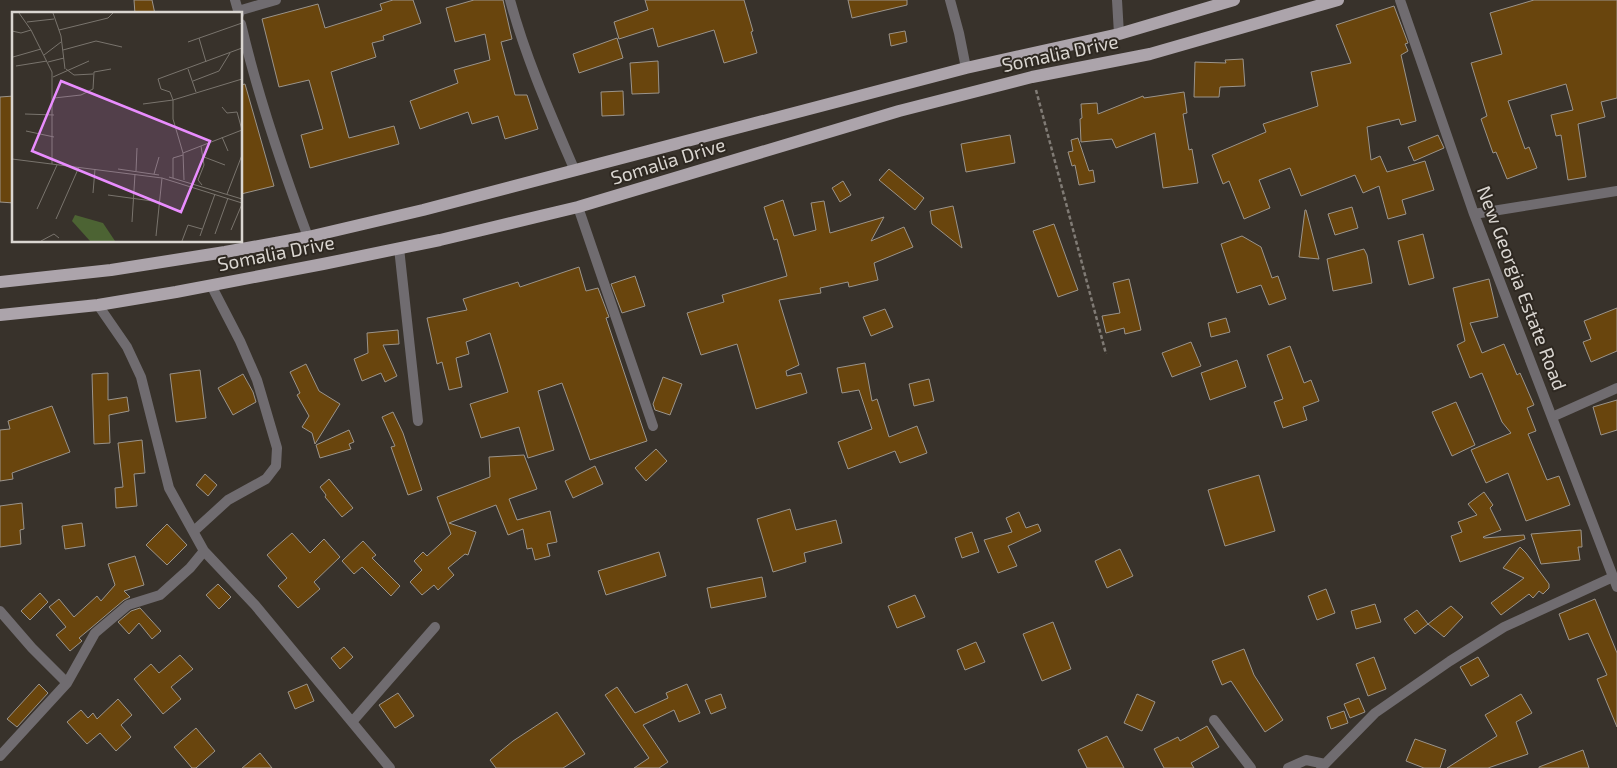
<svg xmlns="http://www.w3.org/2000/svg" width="1617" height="768" font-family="'Exo 2',sans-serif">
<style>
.building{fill:#69450d;stroke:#9b948b}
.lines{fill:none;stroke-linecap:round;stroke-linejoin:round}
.path{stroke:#807b75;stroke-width:2.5;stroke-dasharray:4 2.5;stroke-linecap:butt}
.street{stroke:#706c70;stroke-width:10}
.primary{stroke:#aca4ab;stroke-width:12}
.labels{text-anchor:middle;stroke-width:4;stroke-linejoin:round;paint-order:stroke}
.street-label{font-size:19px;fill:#dad6d1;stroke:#2e2821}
.inset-road{fill:none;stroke:#79746d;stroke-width:1}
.view{fill:#e98dfe;fill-opacity:0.15;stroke:#e98dfe;stroke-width:2.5}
.inset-edge{fill:none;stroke:#dad6d1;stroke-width:2.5}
</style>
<rect width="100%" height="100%" fill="#38322b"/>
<path class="building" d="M134 0H152L155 14H135Z
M393 0H413L421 23 383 36 384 40 372 43 376 57 331 72 349 138 394 126 399 144 310 168 301 135 323 129 309 80 279 87 262 19 318 4 325 28 382 10 380 4Z
M474 0H503L512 39 501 42 515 95H527L538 129 505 139 498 116 472 124 468 112 420 129 410 101 458 83 454 70 490 60 485 34 455 42 446 8Z
M645 0H744L753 31 751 32 757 53 724 63 714 30 658 47 653 28 619 39 614 22 648 10Z
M848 0H907V5L852 18Z
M1534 0H1617V98L1601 102 1605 117 1578 124 1586 177 1568 180 1561 135 1556 136 1551 115 1573 110 1566 84 1508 101 1525 149 1529 147 1537 168 1507 179 1496 152 1493 153 1481 119 1487 116 1471 63 1502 54 1490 13Z
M1394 6 1408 43 1405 44 1408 51 1401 55 1416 121 1401 125 1399 119 1367 127 1371 160 1380 156 1387 172 1425 161 1434 190 1402 200 1406 214 1388 219 1379 186 1363 193 1355 175 1301 196 1290 168 1259 180 1270 208 1244 219 1229 181 1223 184 1212 155 1266 132 1263 124 1318 106 1311 72 1351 63 1336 25Z
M905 31 907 42 891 46 889 34Z
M617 38 623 58 579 73 573 54Z
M1243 59 1245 86 1220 87 1219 97H1194L1195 62 1226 63 1225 60Z
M658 61 659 93 632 94 630 63Z
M245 84 274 186 241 194V85Z
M623 91 624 115 602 116 601 92Z
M1184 92 1187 113 1183 114 1189 150 1192 149 1198 183 1163 188 1155 133 1116 148 1112 139 1081 142 1080 119 1082 118 1081 104 1097 103 1098 114 1143 96 1144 98Z
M14 96V203L0 202V97Z
M1010 135 1015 163 966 172 961 144Z
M1438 135 1444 148 1414 161 1408 147Z
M1078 138 1089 171 1093 170 1095 182 1079 185 1075 165 1072 166 1068 152 1073 151 1071 140Z
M889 169 924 198 915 210 879 180Z
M843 181 851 195 840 202 832 188Z
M783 200 794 236 816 230 811 203 824 201 830 233 884 217 871 241 904 227 913 247 874 263 878 280 849 287 848 282 820 288 821 293 779 300 799 365 786 371 787 376 801 373 807 393 756 409 737 344 701 355 687 313 724 302 722 295 787 276 777 239 774 240 764 207Z
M953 206 962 248 932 224 930 211Z
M1352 207 1358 228 1335 235 1328 214Z
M1305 210H1306L1319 259 1299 257Z
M1054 224 1078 290 1058 297 1033 231Z
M1423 234 1434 278 1409 285 1398 241Z
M1242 236 1261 247 1272 278 1278 276 1286 299 1269 305 1261 285 1237 293 1221 244Z
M1364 249 1367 255 1372 283 1333 291 1327 259Z
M579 267 586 291 598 288 609 317 606 318 647 441 590 460 562 383 538 391 554 450 528 458 519 427 481 438 470 404 508 392 490 333 466 342 469 354 456 358 462 387 449 390 442 362 437 364 427 318 467 310 463 299 518 282 520 287Z
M635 276 645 306 622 313 611 284Z
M1129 279 1141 330 1125 334 1124 328 1106 333 1102 316 1120 313 1113 283Z
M1489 279 1498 317 1470 323 1482 353 1504 344 1517 375 1520 373 1534 405 1527 408 1536 431 1528 434 1547 480 1559 476 1570 505 1526 521 1508 473 1486 483 1471 450 1511 433 1502 422 1482 373 1470 378 1457 345 1465 341 1453 288Z
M1617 308V351L1591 362 1583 342 1591 339 1584 321Z
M885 309 893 327 871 336 863 317Z
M1226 318 1230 332 1211 337 1208 323Z
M398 330 399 344 383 345 397 376 385 382 381 373 362 381 354 359 368 353 367 333Z
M1191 342 1201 366 1172 377 1162 353Z
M1290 346 1304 383 1311 380 1319 401 1303 407 1307 420 1283 428 1274 402 1283 399 1267 355Z
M1237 360 1246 387 1210 400 1201 373Z
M865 363 872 401 877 399 889 437 917 426 927 453 900 463 895 451 848 469 838 442 872 429 859 390 842 393 837 368Z
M306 364 319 391 340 404 315 444 312 433 302 427 309 416 297 395 300 393 290 372Z
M200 370 206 418 176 422 170 374Z
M108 373V400L127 397 129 411 109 415 110 443 94 444 92 374Z
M243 374 253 392 256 402 233 415 218 388Z
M663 377 682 384 670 415 655 410 653 404Z
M929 379 934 401 914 406 909 384Z
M1617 400V430L1601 435 1593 407Z
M1456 402 1475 445 1452 456 1432 412Z
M52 406 70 452 12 473 13 479 0 481V430L10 429 8 421Z
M393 412 403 433 422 490 408 495 391 447 395 446 382 417Z
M349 430 354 442 349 444 351 449 320 458 316 445Z
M142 440 145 473 134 474 137 506 116 508 115 488 123 487 118 443Z
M656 449 667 461 646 481 635 468Z
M524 455 537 489 509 499 517 520 550 511 557 542 547 544 550 556 535 560 532 548 527 549 523 529 508 535 496 505 449 523 476 532 468 555 465 554 448 568 454 575 438 590 434 585 422 595 410 582 422 570 414 561 423 552 427 556 451 534 437 497 490 477 489 457Z
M595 466 603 484 573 498 565 481Z
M205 474 217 485 208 496 196 485Z
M1259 475 1275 531 1225 546 1208 490Z
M329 479 353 508 342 517 325 497 326 495 320 487Z
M1484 492 1493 505 1490 508 1501 530 1483 537 1484 538 1524 535 1525 539 1460 562 1451 536 1462 532 1458 522 1477 515 1468 504Z
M22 503 24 529 20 530 21 544 0 547V506Z
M790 509 796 530 836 520 842 543 804 553 806 562 773 572 757 519Z
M1019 512 1026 528 1038 524 1041 531 1008 546 1017 566 998 573 984 540 1012 532 1006 518Z
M82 523 85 546 65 549 62 526Z
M167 524 187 545 167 565 146 545Z
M1581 530 1582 547H1578L1580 560 1541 564 1531 534Z
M972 532 979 552 962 558 955 538Z
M292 533 310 553 324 539 340 557 314 582 320 589 298 608 278 586 287 578 267 555Z
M363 541 376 555 372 558 400 586 391 596 362 567 354 574 342 561Z
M1520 547 1526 553 1549 584V588L1543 594 1539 591 1533 598 1529 594 1501 615 1491 603 1524 578 1503 568Z
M1120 549 1133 576 1107 588 1095 561Z
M659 552 666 576 606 595 598 571Z
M135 556 144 585 124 591 130 597 124 600 91 628 79 638 82 641 70 651 56 635 66 627 49 607 59 599 74 617 97 596 101 601 115 585 108 564Z
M762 577 766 597 711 608 707 588Z
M218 584 231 597 219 609 206 595Z
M1326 589 1335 613 1317 620 1308 596Z
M40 593 48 602 30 620 21 611Z
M915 595 925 617 897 628 888 606Z
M1595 599 1617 653V727L1597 679 1607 675 1588 633 1569 640 1559 614Z
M1375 604 1381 622 1356 629 1351 611Z
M1451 606 1463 617 1444 637 1428 624Z
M140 608 161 631 152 639 139 623 129 634 118 622 131 611Z
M1417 610 1428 624 1415 634 1404 619Z
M1053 622 1071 669 1042 681 1023 634Z
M976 642 985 662 965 670 957 650Z
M344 647 353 657 340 669 331 658Z
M1244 649 1254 675 1283 720 1265 732 1231 681 1222 685 1212 661Z
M180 655 193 669 171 687 181 699 163 714 134 679 151 664 159 673Z
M1374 657 1386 689 1368 696 1356 664Z
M1478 657 1489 676 1471 686 1460 667Z
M39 684 48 693 17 727 7 719Z
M307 684 314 701 295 709 288 692Z
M687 684 700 713 679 722 674 710 643 725 668 762 659 768H634L649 758 605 695 617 687 635 713 668 698 666 693Z
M398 693 414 716 395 728 379 705Z
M721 694 726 708 711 714 705 700Z
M1137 694 1155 702 1142 731 1124 723Z
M1521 694 1532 713 1516 722 1528 754 1488 768H1447L1497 736 1485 715Z
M1359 698 1365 712 1350 718 1344 704Z
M118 699 132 715 121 725 131 737 116 751 100 733 87 744 67 722 81 710 88 718 93 713 97 719Z
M1344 711 1348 723 1331 729 1327 717Z
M557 712 585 754 563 768H496L490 760 513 741Z
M1207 726 1219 747 1191 763 1194 768H1164L1154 749 1178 737 1180 741Z
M196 728 215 751 196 768H192L174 747Z
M1107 736 1124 768H1087L1078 750Z
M1415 739 1446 750 1440 768H1424L1406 761Z
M1583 750 1589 768H1539V767Z
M260 753 272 768H242Z"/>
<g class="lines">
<path class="path" d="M1036 90 1106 354"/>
<path class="street" d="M235 0 239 14
M510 0C526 59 551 115 575 171
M950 0 959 33 966 68
M1117 0 1119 34
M1400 0 1474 214 1617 587
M238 11 276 0
M241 24C258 97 282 167 308 237
M578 207 653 426
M1474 214 1617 191
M399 248 418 421
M98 305 127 347 141 377 169 488 204 551 255 605 390 768
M1552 417 1617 388
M194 531 228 500 266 479 276 466 277 448 257 380 240 341 211 285
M0 611 32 648 67 683
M1214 720 1251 768
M352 722 435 627
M0 756 67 683 95 633 128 605 160 595 190 568 204 551
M1288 768 1306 760 1325 764
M1321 768 1375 713 1450 661 1504 627 1613 577"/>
<path class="primary" d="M0 282 111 270 225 252 308 237 423 210 966 68 1119 34 1234 0
M0 315 98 305 176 292 323 264 440 240 578 207 899 111 1032 77 1150 54 1338 0"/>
</g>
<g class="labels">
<g class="street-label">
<text transform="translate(1060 53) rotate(-12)" y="7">Somalia Drive</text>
<text transform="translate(668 161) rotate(-17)" y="7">Somalia Drive</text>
<text transform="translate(276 253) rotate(-11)" y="7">Somalia Drive</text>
<text transform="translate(1522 288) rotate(69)" y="7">New Georgia Estate Road</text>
</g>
</g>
<g transform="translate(12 12)">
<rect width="230" height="230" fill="#38322b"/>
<path d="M63 203 91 211 103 229H78L60 209Z" fill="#4c6333"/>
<path class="inset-road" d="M7 1 19 18 40 60V152M41 1 49 24 53 57M15 10 42 7M47 18 96 6 101 1M0 19 9 21 19 18M187 26 194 50M176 30 230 11M51 38 84 29 110 35M32 43 49 30M1 45 29 37M36 50 52 46M4 54 35 49M54 57 62 63 81 62M176 57 184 80M41 65 77 49M181 69 207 59 218 41M42 86 69 83 81 77 82 60 99 57M131 92 161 88 230 67M210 95 215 101 225 100 230 118M13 102 42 103M14 119 42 125M210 125 216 139M189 134 192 153 186 168 190 173M171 141 230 118M192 145 213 153M0 147 150 166 230 191M106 157 147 163M124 159 125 136M142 162 147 145M157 165 230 187M161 166V146L171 143M172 168 171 141 161 107V88L158 80 149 77 146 67 230 36M81 181 83 157M215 182 230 143M96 183 148 190M25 197 45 153M44 207 67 155M120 210 123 162M219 218 230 192M203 222 216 186M144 224 150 166M188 224 203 182M29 229 42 222 47 226M170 229 176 213 190 217"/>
<path class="view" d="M49 69 198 129 169 200 20 139Z"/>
<rect width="230" height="230" class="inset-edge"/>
</g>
</svg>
